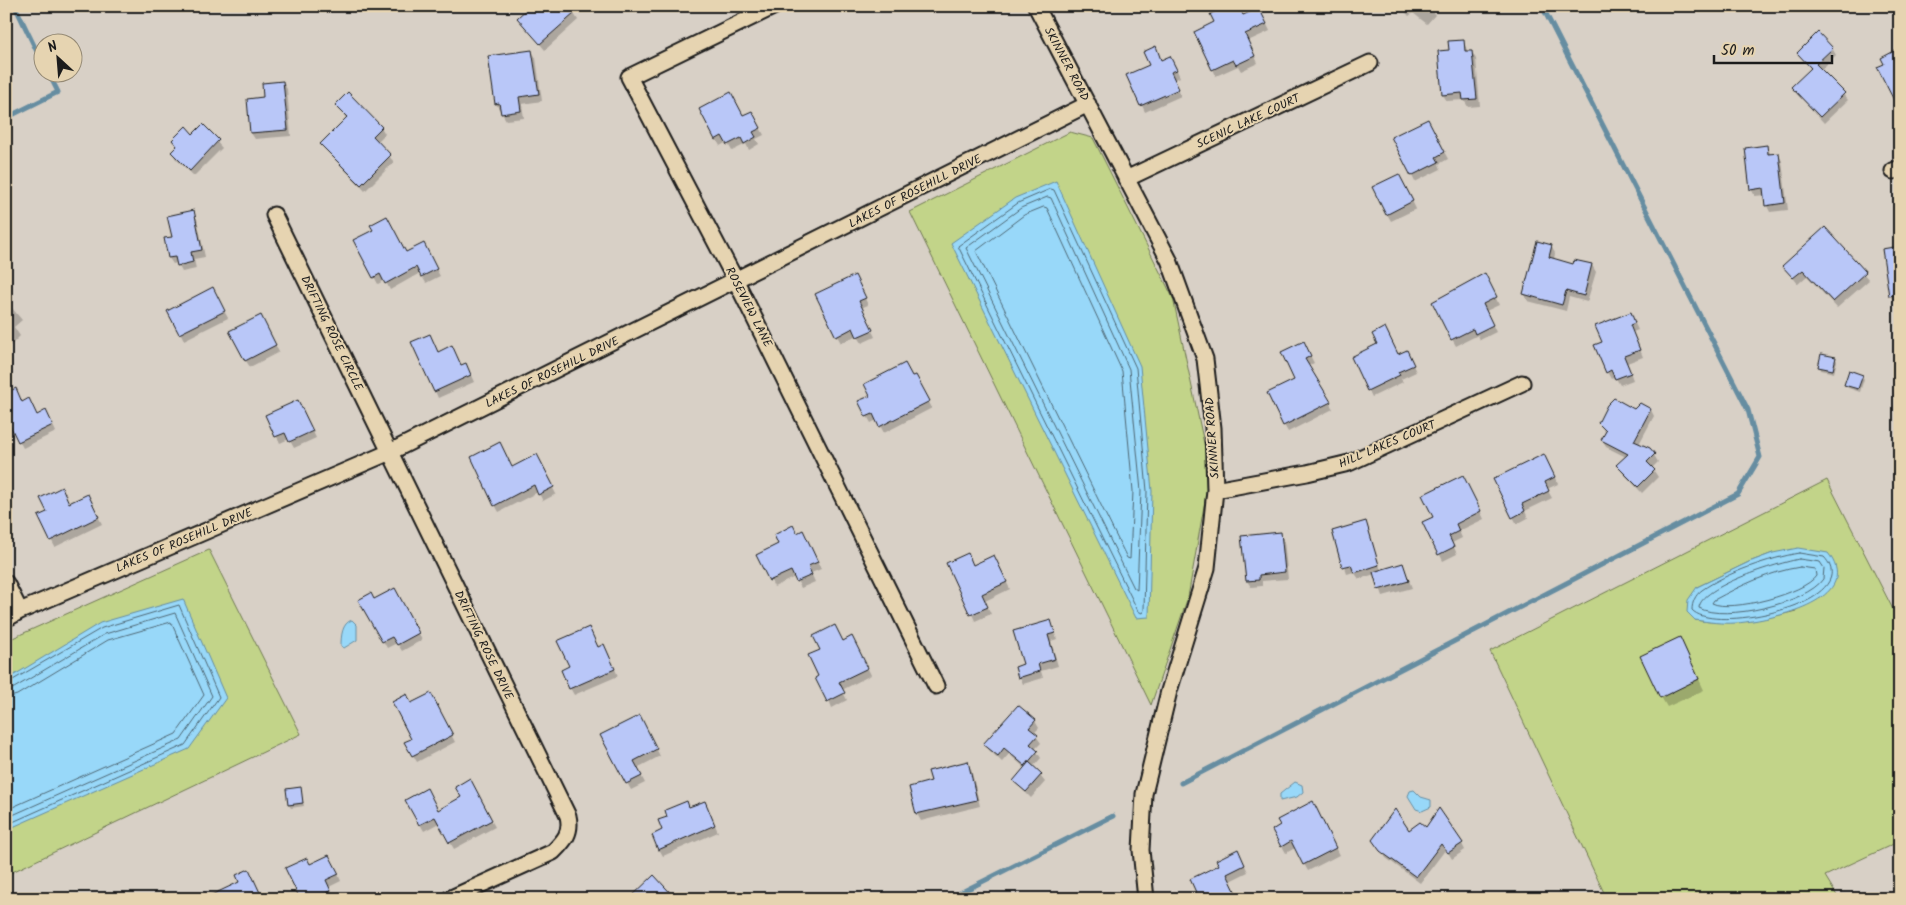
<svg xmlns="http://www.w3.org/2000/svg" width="1906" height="905" font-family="Kalam,sans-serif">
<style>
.green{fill:#c2d489;stroke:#6f7852;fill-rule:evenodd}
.water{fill:#98d8f9;stroke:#668da1}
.shadow{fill:#0003}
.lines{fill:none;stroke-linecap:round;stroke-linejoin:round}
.shore{stroke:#4e6774;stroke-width:1}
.stream{stroke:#668da1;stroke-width:5}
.building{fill:#b9c7f8;stroke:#1c1c1c}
.minor-casing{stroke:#1c1c1c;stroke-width:19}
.minor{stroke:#e6d4b1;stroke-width:15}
.labels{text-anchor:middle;stroke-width:4;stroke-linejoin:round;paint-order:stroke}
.street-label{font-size:12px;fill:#1c1c1c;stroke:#e6d4b1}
</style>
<rect width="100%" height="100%" fill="#d8d0c6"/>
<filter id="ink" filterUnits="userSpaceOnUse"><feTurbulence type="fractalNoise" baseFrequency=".02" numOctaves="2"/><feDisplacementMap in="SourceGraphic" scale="10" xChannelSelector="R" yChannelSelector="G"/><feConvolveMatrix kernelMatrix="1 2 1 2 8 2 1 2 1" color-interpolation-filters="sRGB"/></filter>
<g filter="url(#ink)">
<path class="green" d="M1070 132 1093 138 1173 298 1210 472 1188 597 1151 705 910 212Z
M1827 480 1900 623V841L1825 876 1839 899H1607L1490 651ZM1773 553 1796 611C1761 620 1731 626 1695 620L1697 587 1749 562ZM1680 638 1699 679 1660 697Z
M209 550 301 734 6 875V641Z"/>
<path class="water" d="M1056 181 1140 366 1152 491 1149 617 1136 618 951 243 1015 198Z
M1798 548 1828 553C1866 601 1766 621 1736 623 1722 624 1709 622 1695 620L1687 612 1688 600 1697 587 1749 562 1773 553Z
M183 599 226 698 189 749 6 830V680L100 623Z
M352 620 357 625V640L344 648 341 646C341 636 342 623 352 620Z
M1295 782 1302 785 1303 792 1297 797 1280 801V794Z
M1414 790 1421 797 1431 800V807L1422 811 1416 809 1408 796 1410 791Z"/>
<path class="shadow" d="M1400 6H1430L1435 15 1427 24 1413 13 1409 16Z
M574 14 578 20 545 50 518 18Z
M1243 16H1263L1270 31 1248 41 1258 63 1241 71 1238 66 1216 76 1213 69Z
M1900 18V26L1896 19Z
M1463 41 1468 52H1472L1476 59 1480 106 1468 107 1464 100 1447 101 1443 95 1450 51Z
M1832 48 1836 55 1821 70 1848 100 1824 123 1792 88 1811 69 1798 53Z
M532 51 536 58 542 101 522 104 524 118 506 120 496 104Z
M1159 55 1162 61 1174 64 1180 77 1174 80 1181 96 1145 112 1128 75 1150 65Z
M283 82 287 89 291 136 255 139 251 133 265 98Z
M336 105 381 127 385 134 377 142 394 162 365 191 321 145 347 119Z
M752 112 764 135 756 139 759 144 749 150 746 144 732 151 727 142 720 146 716 139Z
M203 126 222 148 194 176 176 159 172 152 177 147 173 141 193 135Z
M1431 127 1448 159 1439 164 1441 169 1415 182 1393 138Z
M1767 147 1771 155 1778 154 1782 161 1788 210 1770 212 1767 206 1765 195 1755 196 1751 189Z
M1403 182 1416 209 1391 221 1387 214Z
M193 212 197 219 205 257 194 259 196 269 182 272 177 263 173 264 169 258 173 238Z
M1825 229 1869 280 1837 308 1807 276 1798 284 1784 266Z
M355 241 406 254 423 245 440 276 426 283 420 273 390 290 385 280 378 284Z
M1551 246 1555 253 1554 260 1574 265H1592L1596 272 1587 302 1569 297 1566 311 1528 301 1524 294Z
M1900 247V301L1894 302 1890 295Z
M1488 281 1499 305 1486 311 1496 332 1480 340 1478 335 1456 346 1452 339Z
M858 283 868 305 861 308 875 337 862 343 857 335 841 343 837 336Z
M216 296 228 318 184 340 169 311Z
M6 301 22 320 14 327 20 336 9 347 6 344Z
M1630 313 1638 330 1633 332 1643 357 1627 363 1633 380 1620 385 1615 377 1611 379 1607 372 1603 342Z
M264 324 279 352 250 367 246 361Z
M1307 349 1314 363 1308 366 1333 409 1288 432 1284 425Z
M438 353 469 371 474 382 438 398 435 391Z
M1398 355 1410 358 1416 372 1401 379 1403 382 1372 397 1353 358Z
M1835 358 1837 361 1834 373 1821 370 1820 367Z
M1862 376 1864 379 1860 392 1848 388 1846 385Z
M912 378 919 383 932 408 884 433 877 420 871 423 867 416 871 396Z
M22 403 37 416 50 419 56 432 23 448 6 415Z
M302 408 316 438 294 448 289 439 280 443 267 416Z
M1634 410H1651L1654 416 1639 444 1654 455 1658 462 1652 468 1658 477 1642 493 1622 472 1618 465 1626 457 1606 447 1603 440 1606 433 1599 423Z
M1547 462 1558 484 1547 489 1552 498 1525 511 1528 518 1517 524 1513 517Z
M540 463 556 494 543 501 538 492 499 512 495 505 512 469Z
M1467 483 1484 519 1459 531 1462 538 1452 543 1457 554 1443 561 1424 523 1435 517Z
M91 502 102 524 55 547 39 517 69 504Z
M1365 523 1381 570 1403 564 1412 588 1383 596 1375 574 1359 579 1354 572 1347 574 1333 532Z
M1280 533 1284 540 1288 579 1262 581V586L1251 587 1247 581Z
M797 534 806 538 821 569 811 573 815 582 801 588 795 577 774 587 758 555Z
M997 563 1010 589 985 601 991 614 975 621 972 614 973 566Z
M394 589 422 640 402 651 397 643 387 648 360 600H374Z
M1050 621 1057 639 1051 641 1058 666 1041 671 1043 678 1023 684 1016 668 1024 665Z
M843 642 856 644 871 675 842 690 847 700 832 708 820 677Z
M598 648 608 653 618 676 574 695 570 688Z
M1685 649 1704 690 1667 707 1661 697Z
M434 701 455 742 417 762 406 743 412 739 411 704Z
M1035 721 1039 728 1034 733 1041 743 1035 749 1041 758 1033 767 1045 782 1031 798 1014 781 1025 768 1009 754 1002 762 989 750 985 744Z
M643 723 660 756 637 768 645 783 631 790 601 736Z
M967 763 971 769 980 806 921 821 917 814 911 788 932 782Z
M470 780 495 827 454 849 439 823 424 831 406 800 438 811 463 798Z
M300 788 304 806 291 808 289 805Z
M690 809H708L718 832 663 856 659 849 664 831Z
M1316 810 1339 855 1308 871 1295 848 1286 853 1273 830Z
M1426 829 1462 844 1465 850 1452 859 1446 849 1420 883 1386 858 1378 846 1408 831Z
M1241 857 1248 872 1230 881 1238 898 1250 892 1254 899H1201Z
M333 863 341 881 329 887 334 898 301 899Z"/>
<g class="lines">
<path class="shore" d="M1051 189 1054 190 1136 368 1147 491 1144 610 1142 613 1138 611 958 246 1018 203Z
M1048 197 1051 198 1129 369 1141 491 1137 590 1134 588 966 248 1021 208Z
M1044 207 1047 208 1122 371 1133 491 1130 559 1127 558 976 251 1024 215Z
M1799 553 1824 557C1866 602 1714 635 1692 610 1692 603 1695 595 1702 590 1726 573 1770 558 1799 553Z
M1799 559 1820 562 1824 568 1823 579C1807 603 1724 622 1699 608 1700 586 1779 563 1799 559Z
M1800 567 1815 569 1816 576C1805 593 1731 613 1712 603L1714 600C1742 585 1769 572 1800 567Z
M6 684 102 628 179 605 219 697 185 745 6 825
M6 690 14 688 105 634 175 613 212 696 181 740 6 818
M6 698 17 695 108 640 171 622 204 695 176 734 6 810"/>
<path class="stream" d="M15 6 42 62
M6 118 58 92 48 72
M1181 783 1738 494 1760 457 1748 410 1542 6
M948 899 1113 816"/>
</g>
<path class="building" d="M530 6H569L575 13 540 44 517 18Z
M1227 6H1239L1243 15 1259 8 1267 24 1245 34 1255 56 1236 65 1233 60 1212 70 1194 32 1214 22 1210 14Z
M1818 32 1833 48 1816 64 1845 93 1820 117 1791 87 1811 68 1797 53Z
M1464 40 1465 51H1472L1477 99 1463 100 1462 93 1442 95 1438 51 1449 50 1448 41Z
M1156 46 1161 60 1170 56 1177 70 1171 72 1179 89 1140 106 1126 75 1149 65 1143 52Z
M1900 48V112L1877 67 1884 64 1881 58Z
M532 50 539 94 519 97 521 111 501 114 499 103 495 104 488 56Z
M283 81 288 130 250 133 247 99 263 97 262 83Z
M348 92 382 127 373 136 391 155 361 185 320 144 347 117 335 105Z
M731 92 743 115 752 111 761 128 753 132 756 137 744 144 741 138 727 145 722 136 715 140 699 109Z
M1428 119 1445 152 1436 157 1439 162 1411 176 1391 137Z
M203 124 219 140 190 171 171 152 177 146 172 140 186 126 193 134Z
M1767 145 1768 154 1779 153 1785 203 1765 206 1763 188 1750 190 1745 148Z
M1399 174 1413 201 1386 215 1372 187Z
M194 210 202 250 191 252 193 262 177 266 175 257 168 258 164 238 172 237 167 216Z
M387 216 406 252 424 243 437 269 421 277 416 267 385 284 380 274 373 278 353 240 373 230 370 225Z
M1825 227 1866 272 1833 302 1803 270 1793 278 1782 266Z
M1537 241 1552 245 1549 257 1573 264 1574 260 1592 264 1584 296 1566 291 1562 305 1523 294Z
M1900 246V294L1889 296 1882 249Z
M1485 273 1497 297 1483 304 1493 325 1475 334 1473 329 1451 340 1432 302Z
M855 275 866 298 859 301 873 330 857 337 853 328 836 337 815 294Z
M213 287 225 311 179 334 167 311Z
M1631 312 1635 323 1630 325 1640 350 1624 356 1631 373 1615 379 1611 370 1606 373 1594 345 1602 342 1595 326Z
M261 315 276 345 245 361 229 331Z
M1385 327 1398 354 1407 350 1414 365 1398 372 1400 375 1367 391 1351 357 1377 344 1372 334Z
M430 334 438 352 452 345 461 365 466 363 471 375 434 392 411 342Z
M1304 341 1311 356 1305 359 1331 402 1283 426 1267 393 1294 380 1281 352Z
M1821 354 1836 357 1833 370 1818 367Z
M905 363 912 376 916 375 930 401 879 427 873 414 866 417 858 401 870 396 864 384Z
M1849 370 1863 375 1858 389 1844 385Z
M16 388 22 402 29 398 37 415 46 410 53 425 18 442 6 417V393Z
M1614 398 1634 409 1640 403 1651 409 1634 441 1650 448 1655 454 1647 462 1655 470 1638 487 1616 465 1628 454 1601 440 1606 431 1598 423 1607 405Z
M298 400 313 431 289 442 285 433 275 437 265 415Z
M500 442 512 467 537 454 554 487 538 495 534 485 494 506 471 457Z
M1544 454 1555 477 1545 482 1549 491 1522 504 1525 511 1512 518 1493 479Z
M1463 475 1481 511 1456 524 1459 531 1449 536 1454 547 1438 555 1422 522 1433 517 1422 495Z
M62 487 69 503 88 494 99 517 50 541 38 516 47 512 40 498Z
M1366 521 1379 565 1354 573 1351 565 1342 567 1332 531Z
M793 525 797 533 803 530 818 562 808 566 812 575 796 582 791 571 769 581 756 555 778 544 774 535Z
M1281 532 1285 572 1259 575V580L1246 581 1241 536Z
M968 553 973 565 994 555 1007 582 982 594 988 607 970 615 946 563Z
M1403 563 1409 581 1378 590 1373 572Z
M395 588 419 633 397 645 392 637 382 642 358 600 371 593 374 599Z
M1051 620 1055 633 1048 635 1055 659 1038 664 1040 671 1018 678 1015 667 1023 664 1013 631Z
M835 625 843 641 852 636 868 668 839 682 845 693 827 702 815 678 818 676 808 655 820 650 813 636Z
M589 627 598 647 604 644 615 669 569 689 561 670 569 666 557 641Z
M1680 637 1699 679 1660 698 1640 656Z
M431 693 453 735 412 756 404 742 411 739 392 702 407 694 411 703Z
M1018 705 1036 720 1029 728 1038 735 1030 744 1038 751 1025 766 1004 748 998 756 983 744Z
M640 715 657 749 634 761 642 776 626 784 600 735Z
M968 761 977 800 916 814 909 787 931 781 928 771Z
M1029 762 1042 774 1026 792 1013 781Z
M470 778 492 820 449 843 435 817 419 825 405 800 427 788 438 810 461 797 455 787Z
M301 787 303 803 288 805 286 789Z
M687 801 689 807 705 801 715 825 658 850 652 835 662 830 658 820 667 817 665 810Z
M1313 801 1336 848 1303 865 1291 841 1281 847 1272 830 1280 825 1277 820Z
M1439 808 1463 843 1448 853 1441 844 1416 877 1380 851 1372 840 1395 809 1409 830 1420 822 1426 827Z
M1238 849 1245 865 1227 874 1239 899H1199L1190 879 1219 865 1216 860Z
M329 855 339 874 326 880 331 891 314 899H300L285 868 307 858 310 864Z
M249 869 263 899H203L239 882 236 875Z
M654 875 676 899H629Z"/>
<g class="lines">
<g class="minor-casing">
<path id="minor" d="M775 6 629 77 736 281 936 686
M1036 6 1169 260 1205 359 1213 428 1215 490 1207 568 1169 691 1144 794 1141 850 1146 899
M1893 171 1900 168
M1126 179 1370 63
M274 215 568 816C572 833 564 841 553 852L449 899
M1215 490 1307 473 1349 463 1522 383
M6 583 20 611
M6 619 20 611 390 452 1088 104"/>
</g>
<use href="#minor" class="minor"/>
</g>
</g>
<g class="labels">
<g class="street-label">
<text transform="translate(1067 64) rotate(62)" y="4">SKINNER ROAD</text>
<text transform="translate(1248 121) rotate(-25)" y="4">SCENIC LAKE COURT</text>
<text transform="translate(915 191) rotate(-27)" y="4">LAKES OF ROSEHILL DRIVE</text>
<text transform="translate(749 307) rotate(63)" y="4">ROSEVIEW LANE</text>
<text transform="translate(332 333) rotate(64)" y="4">DRIFTING ROSE CIRCLE</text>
<text transform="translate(552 372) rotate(-26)" y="4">LAKES OF ROSEHILL DRIVE</text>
<text transform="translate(1212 438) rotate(-94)" y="4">SKINNER ROAD</text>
<text transform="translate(1387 444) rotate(-23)" y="4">HILL LAKES COURT</text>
<text transform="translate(184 540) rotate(-23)" y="4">LAKES OF ROSEHILL DRIVE</text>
<text transform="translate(484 645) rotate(64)" y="4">DRIFTING ROSE DRIVE</text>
</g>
</g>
<rect width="1906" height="905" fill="none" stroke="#e6d4b1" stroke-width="25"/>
<rect x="12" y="12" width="1881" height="880" fill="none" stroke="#1c1c1c" stroke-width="2" filter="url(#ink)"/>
<g transform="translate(58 58) rotate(334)"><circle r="24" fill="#e6d4b1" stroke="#958a75"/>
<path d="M0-4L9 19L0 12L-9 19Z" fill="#1c1c1c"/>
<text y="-8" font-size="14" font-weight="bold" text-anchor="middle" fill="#1c1c1c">N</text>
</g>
<path d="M1714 55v8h118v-8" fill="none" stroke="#1c1c1c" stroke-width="2.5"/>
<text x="1721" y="55" font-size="15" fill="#1c1c1c" stroke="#e6d4b1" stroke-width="4" paint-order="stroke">50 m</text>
</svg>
